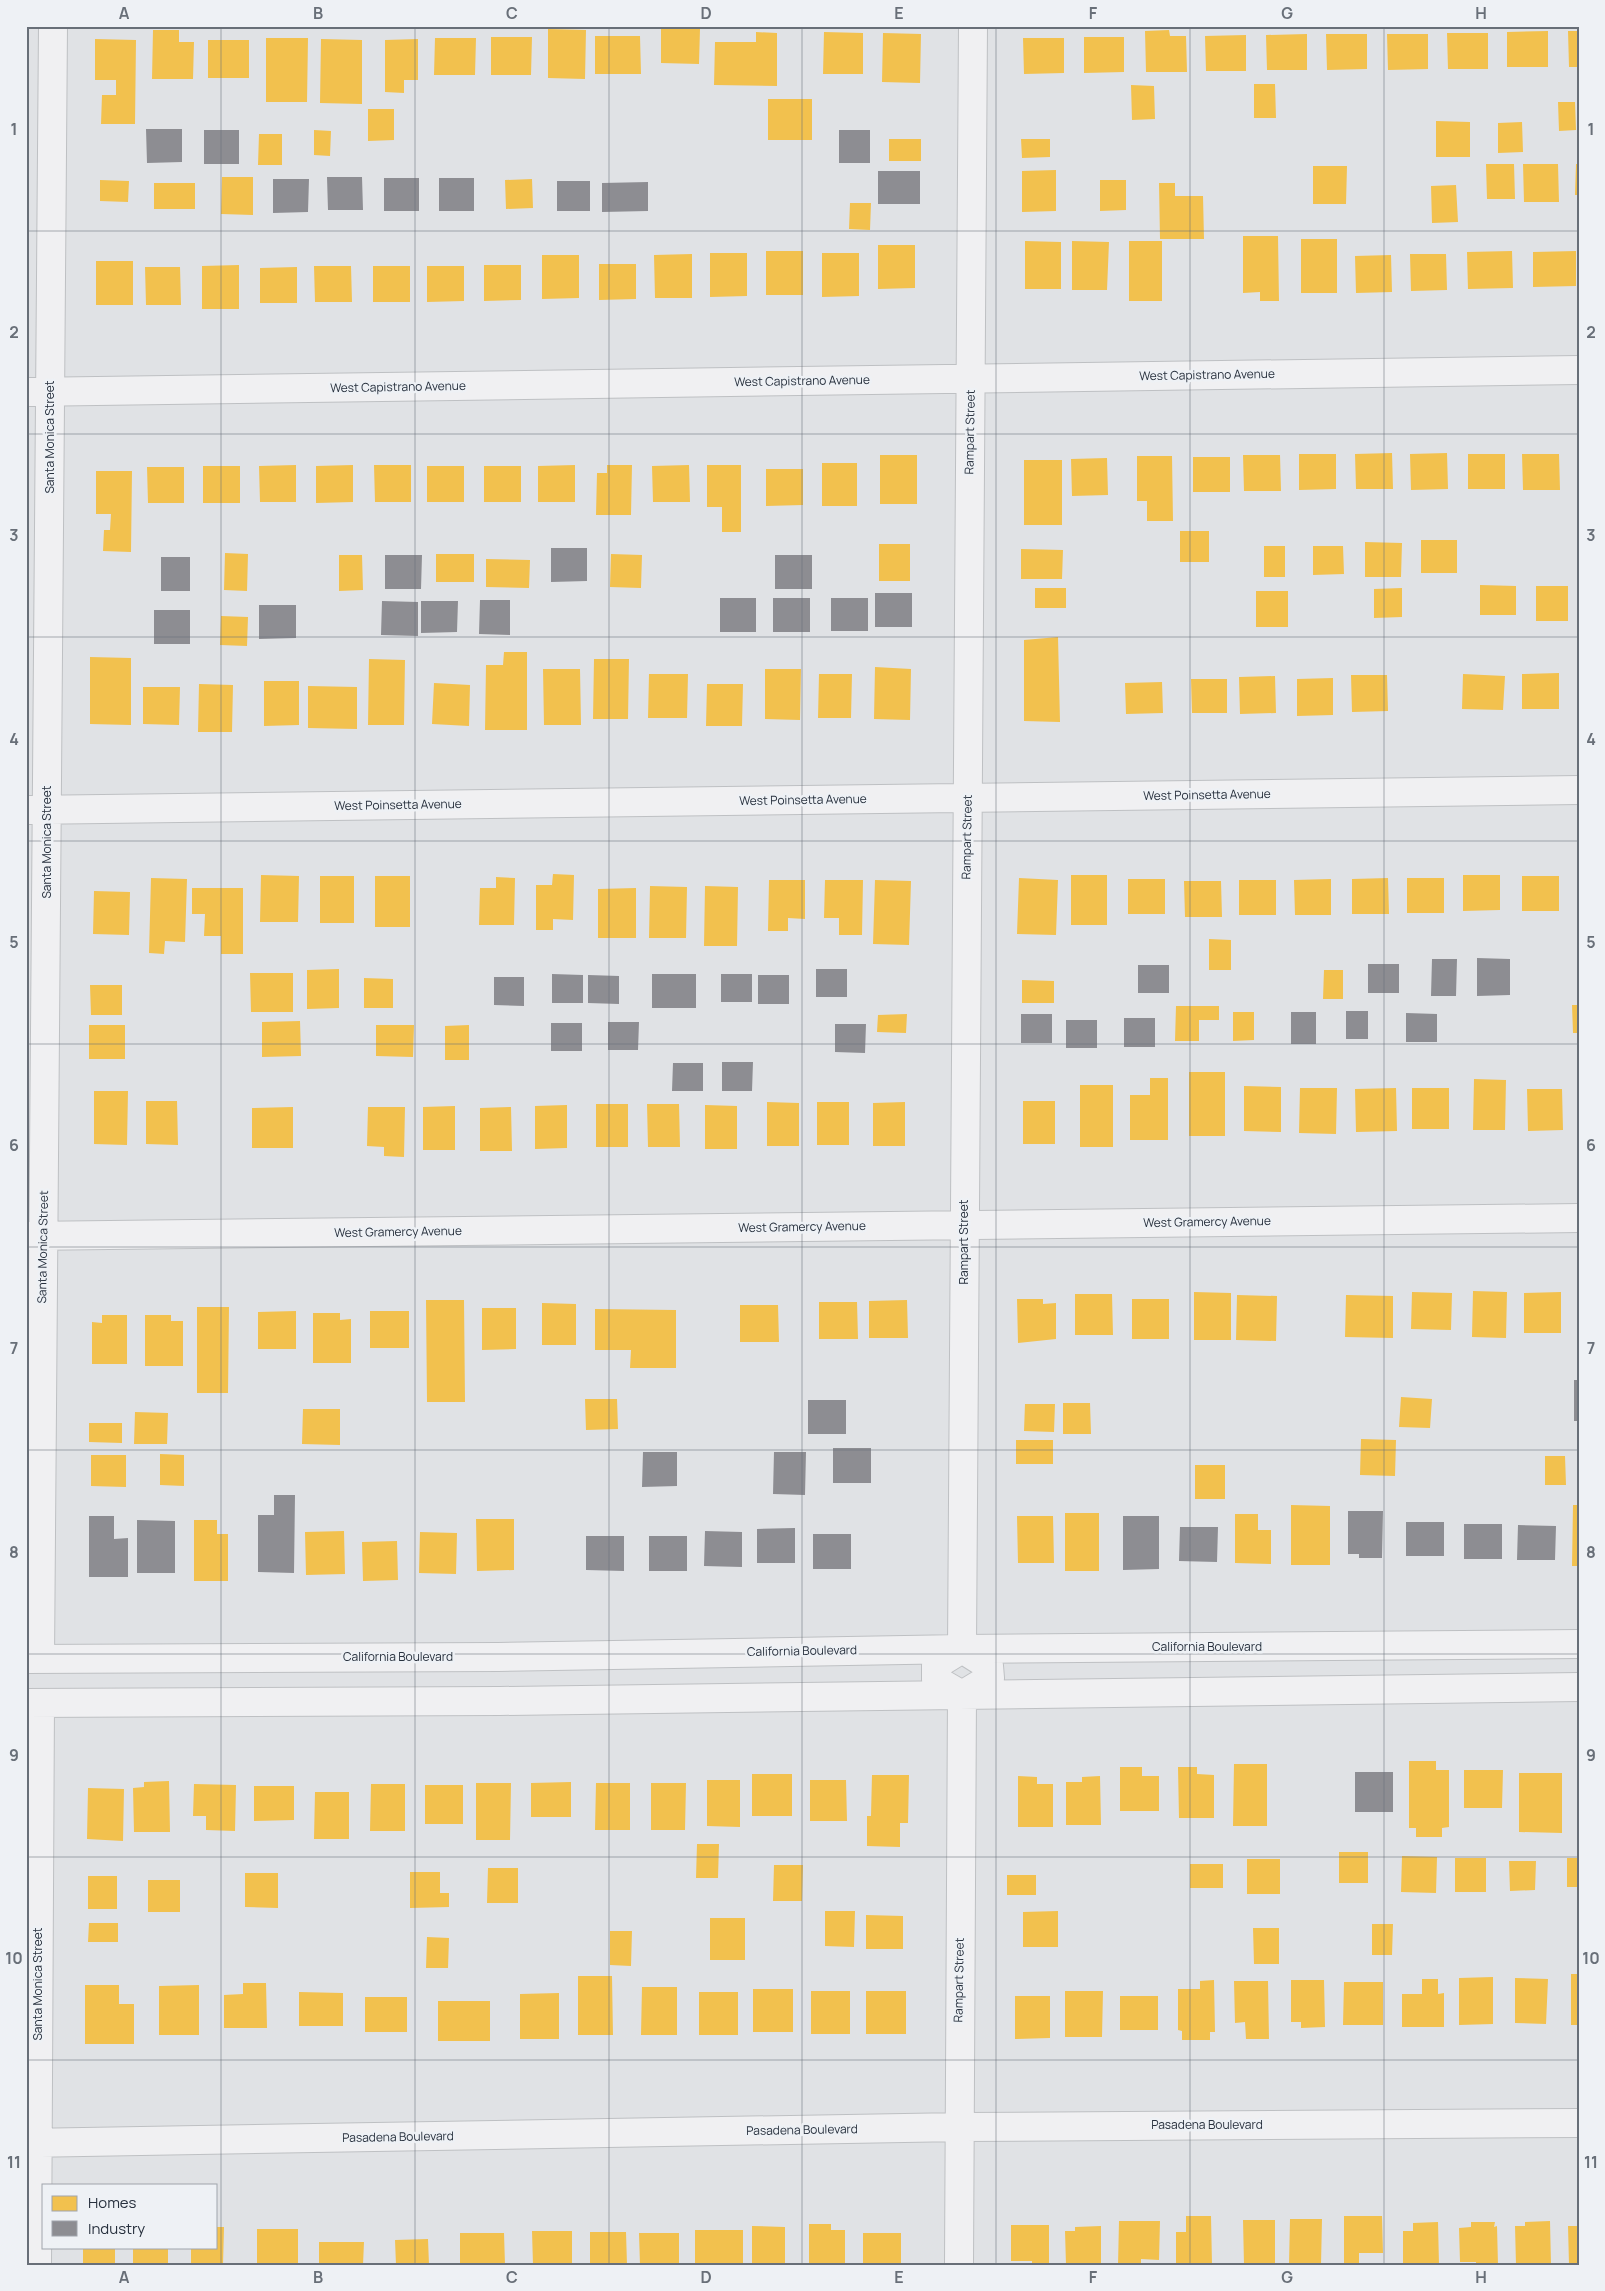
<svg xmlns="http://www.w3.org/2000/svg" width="1605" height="2291" font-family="Manrope,sans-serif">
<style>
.homes{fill:#f2c14e}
.industry{fill:#8d8d92}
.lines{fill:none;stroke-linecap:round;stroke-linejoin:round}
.minor-casing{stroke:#bec0c3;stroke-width:30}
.minor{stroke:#f0f0f2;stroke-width:28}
.grid{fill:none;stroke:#686f78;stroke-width:1;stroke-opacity:0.55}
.labels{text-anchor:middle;stroke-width:5;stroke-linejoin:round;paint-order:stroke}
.street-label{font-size:12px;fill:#28313e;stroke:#eef1f5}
.neatline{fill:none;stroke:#686f78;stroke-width:2}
.grid-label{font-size:16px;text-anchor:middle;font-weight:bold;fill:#686f78}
</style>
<rect width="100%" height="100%" fill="#e0e2e5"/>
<path class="homes" d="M661 28 700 29 699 64 661 63Z
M548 29 586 30 585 79 548 78Z
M153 30H179V42H194L193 79H152Z
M1169 30 1170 36H1186L1187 72H1146L1145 31Z
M1548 31V67H1507V32Z
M1568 31H1579V67H1569Z
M756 32 777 33V86L714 85 715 42H756Z
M824 32 863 33V74H823Z
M883 33 921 34 920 83 882 82Z
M1447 33H1488V69H1448Z
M1307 34V70H1267L1266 35Z
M1326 34H1367V69L1327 70Z
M1387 34H1428V69L1388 70Z
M1246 35V71H1206L1205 36Z
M595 36H640L641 74H595Z
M491 37H532L531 75H491Z
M1084 37H1124V72L1084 73Z
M266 38H308L307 102H266Z
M435 38H476L475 75H434Z
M1023 38H1064V73L1024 74Z
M95 39 136 40 135 124H101L102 95H116V80H95Z
M321 39 362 40V104L320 103Z
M418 39V80H404V93L385 92V40Z
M208 40H249V78H208Z
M1254 84H1275L1276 118H1254Z
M1131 85 1154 86 1155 119 1132 120Z
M768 99H812V140H768Z
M1558 102H1575L1576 130 1559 131Z
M368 109H394V140L368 141Z
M1436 121 1470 122V157H1436Z
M1522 122 1523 152 1498 153V123Z
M314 130 331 131 330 156 314 155Z
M259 134H282V165H258Z
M889 139H921V161H889Z
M1021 139H1050V157L1022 158Z
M1486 164H1514L1515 199H1487Z
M1523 164H1558L1559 202H1524Z
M1576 164H1579V195H1575Z
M1313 166H1347L1346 204H1313Z
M1056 170V211L1022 212V171Z
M222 177H253V215L221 214Z
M532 179 533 208 506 209 505 180Z
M100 180 129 181 128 202 100 201Z
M1100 180H1126V210L1100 211Z
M154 183H195V209H154Z
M1159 183H1175V196H1203L1204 239H1160Z
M1456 185 1458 222 1432 223 1431 186Z
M850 203H871L870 230 849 229Z
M1243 236H1278L1279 301H1260V292L1243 293Z
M1301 239H1337V293H1301Z
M1025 241 1061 242V289H1025Z
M1072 241 1109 242 1107 290H1072Z
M1129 241H1162V301H1129Z
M878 245H915V288L878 289Z
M766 251H803V295H766Z
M1512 251 1513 288 1468 289 1467 252Z
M1576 251V286L1533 287V252Z
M710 253H747V296L710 297Z
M822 253H859V296L822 297Z
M692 254V298H655L654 255Z
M1410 254H1446L1447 290 1411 291Z
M542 255H579V298L542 299Z
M1391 255 1392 292 1356 293 1355 256Z
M96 261H133V305H96Z
M599 264H636V299L599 300Z
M239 265V309H202V266Z
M484 265H521V300L484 301Z
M314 266H351L352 302H315Z
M373 266H410V302H373Z
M427 266H464V301L427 302Z
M145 267H180L181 305H146Z
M297 267V303H260V268Z
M1392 453 1393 489H1356L1355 454Z
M1447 453 1448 489 1411 490 1410 454Z
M1299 454H1336V489L1299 490Z
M1468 454H1505V489H1468Z
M1522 454H1559L1560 490H1523Z
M880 455H917V504H880Z
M1243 455H1280L1281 491H1244Z
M1137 456H1172L1173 521H1147V501H1137Z
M1193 457H1230V492H1193Z
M1107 458 1108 495 1072 496 1071 459Z
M1024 460H1062V525H1024Z
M822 463H857V506H822Z
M296 465V502H260L259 466Z
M353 465V502L316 503V466Z
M374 465H411V502H375Z
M575 465V502H538V466Z
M607 465H632L631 515H596L597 473H607Z
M689 465 690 502H653L652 466Z
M707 465H741V532H722V507H707Z
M203 466H240V503H203Z
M427 466H464V502H427Z
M484 466H521V502H484Z
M147 467H184V503H148Z
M766 469H803V505L766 506Z
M96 471H132L131 552 103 551 104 530H110L111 514H96Z
M1180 531H1209V562H1180Z
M1421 540H1457V573H1421Z
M1365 542 1402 543 1401 577H1365Z
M879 544H910V581H879Z
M1264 546H1285V577H1264Z
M1313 546H1343L1344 574 1313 575Z
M1021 549 1063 550 1062 579H1021Z
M225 553 248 554 247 591 224 590Z
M436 554H474V582H436Z
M611 554 642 555 641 588 610 587Z
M339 555H362L363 590 339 591Z
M486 559 530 560 529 588 486 587Z
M1480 585 1516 586V615H1480Z
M1536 586H1568V621H1536Z
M1035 588H1066V608H1035Z
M1402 588V617L1374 618V589Z
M1256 591H1288V627H1256Z
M221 616 248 617 247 646 220 645Z
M1058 637 1060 722 1024 721V640Z
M504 652H527V730H485L486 665H503Z
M90 657 131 658V725L90 724Z
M369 659 405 660 404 725H368Z
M594 659H629L628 719H593Z
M875 667 911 669 910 720 874 719Z
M543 669H580L581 725H544Z
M765 669H801L800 720 765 719Z
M1559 673V709H1522V674Z
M649 674H688L687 718H648Z
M819 674H852L851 718H818Z
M1463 674 1505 676 1503 710 1462 709Z
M1351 675H1387L1388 711 1352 712Z
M1275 676 1276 713 1240 714 1239 677Z
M1333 678V715L1297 716V679Z
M1191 679H1227V713H1192Z
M264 681H299V725L264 726Z
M1162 682 1163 713 1126 714 1125 683Z
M434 683 470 685 469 726 432 724Z
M199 684 233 685 232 732H198Z
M707 684H743L742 726H706Z
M308 686 357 687V729L308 728Z
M143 687H180L179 725 143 724Z
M553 874 574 875 573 920 553 919V930H536V885H552Z
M261 875 299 876 298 922H260Z
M1071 875H1107V925H1071Z
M1463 875H1500V910L1463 911Z
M1577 875H1579V910H1577Z
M320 876H354V923H320Z
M375 876H410V927H375Z
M1522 876H1559V911H1522Z
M496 877 515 878 514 925H479L480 888H496Z
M151 878 187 879 185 942 165 941 164 954 149 953Z
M1019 878 1058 880 1056 935 1017 934Z
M1388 878 1389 914H1352V879Z
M1407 878H1444V913H1407Z
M1128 879H1165V914H1128Z
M1331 879V915H1295L1294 880Z
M769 880H805V919L788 918V931H768Z
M825 880H863L862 935H839V918H824Z
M875 880 911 881 909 945 873 944Z
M1239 880H1276V915H1239Z
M1184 881H1221L1222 917H1185Z
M650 886 687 887 686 938H649Z
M705 886 738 887 737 946H704Z
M192 888H243V954H221V936H204L205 914H192Z
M636 888V938H598V889Z
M94 891 130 892 129 935 93 934Z
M1209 939 1231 940V970H1209Z
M339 969V1008L307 1009V970Z
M1324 970H1343V999H1323Z
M250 973H293V1012H251Z
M364 978 393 979V1008H364Z
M1022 980 1054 981V1003H1022Z
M90 985H122V1015H91Z
M1572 1005H1579V1033H1573Z
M1176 1006H1219V1020H1199V1041H1175Z
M1233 1012H1254V1040L1233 1041Z
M907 1014 906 1033 877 1032 878 1015Z
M300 1021 301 1056 262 1057V1022Z
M89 1025H125V1059H89Z
M376 1025H414L413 1057 376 1056Z
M469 1025V1060H445V1026Z
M1189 1072H1225V1136H1189Z
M1150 1078H1168V1140H1130V1095H1150Z
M1474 1079 1506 1080 1505 1130H1473Z
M1080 1085H1113V1147H1080Z
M1244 1086 1281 1087V1132L1244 1131Z
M1300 1088H1337L1336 1134 1299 1133Z
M1396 1088 1397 1131 1356 1132 1355 1089Z
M1412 1088H1449V1129H1412Z
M1527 1089H1562L1563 1130 1528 1131Z
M94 1091H128L127 1145 94 1144Z
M146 1101H177L178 1145 146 1144Z
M1023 1101H1055V1144H1023Z
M767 1102 799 1103V1146H767Z
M817 1102H849V1145H817Z
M905 1102V1146H873V1103Z
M596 1104H628V1147H596Z
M647 1104H679L680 1147H648Z
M567 1105V1148L535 1149V1106Z
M705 1105 737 1106V1149H705Z
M455 1106V1150H423V1107Z
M293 1107V1148H252V1108Z
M368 1107H405L404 1157 384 1156V1147L367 1146Z
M511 1107 512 1151H480V1108Z
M1473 1291 1507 1292 1506 1338 1472 1337Z
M1194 1292 1231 1293V1340H1194Z
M1412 1292 1452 1293 1451 1330 1411 1329Z
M1561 1292V1333H1524V1293Z
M1075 1294H1112L1113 1335H1075Z
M1237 1295 1277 1296 1276 1341 1236 1340Z
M1346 1295 1393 1296V1338L1345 1337Z
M1017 1299H1043V1304L1056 1303V1339L1018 1343Z
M1132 1299H1169V1339H1132Z
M426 1300H464L465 1402H427Z
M907 1300 908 1338H869V1301Z
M819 1302H857L858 1339H819Z
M542 1303 576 1304V1345H542Z
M740 1305H778L779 1342H740Z
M197 1307H229L228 1393H197Z
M482 1308H516V1349L482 1350Z
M595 1309 676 1310V1368H630L631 1350H595Z
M296 1311V1349H258V1312Z
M370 1311H409V1348H370Z
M313 1313H340V1320L351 1319V1363H313Z
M102 1315H127V1364H92V1322L102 1323Z
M145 1315H171V1321H183V1366H145Z
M1401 1397 1432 1399 1430 1428 1399 1427Z
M585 1399H617L618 1429 586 1430Z
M1063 1403H1090L1091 1434H1063Z
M1025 1404H1055L1054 1432 1024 1431Z
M303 1409H340V1445L302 1444Z
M135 1412 168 1413 167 1444H134Z
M89 1423H122V1443L89 1442Z
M1361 1439 1396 1440 1395 1476 1360 1475Z
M1016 1440H1053V1464H1016Z
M160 1454 184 1455V1486L160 1485Z
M91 1455H126V1487L91 1486Z
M1545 1456H1565L1566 1485H1545Z
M1195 1465H1225V1499H1195Z
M1291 1505 1330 1506V1565H1291Z
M1573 1505H1579V1566H1572Z
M1065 1513H1099V1571H1065Z
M1235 1514H1258V1530H1271V1564L1235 1563Z
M1017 1516H1053L1054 1563H1018Z
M476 1519H514V1570L477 1571Z
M194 1520H217V1534H228V1581H194Z
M344 1531 345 1574 306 1575 305 1532Z
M420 1532 457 1533 456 1574 419 1573Z
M397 1541 398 1580 363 1581 362 1542Z
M1409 1761H1436V1770H1449V1827L1442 1828V1837H1416V1828H1409Z
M1234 1764H1267V1826H1233Z
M1120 1767H1142V1776H1159V1811H1120Z
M1178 1767H1197V1774L1214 1775V1818H1179Z
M1464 1770H1503L1502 1808H1464Z
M1519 1773H1562V1833L1519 1832Z
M752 1774H792V1816H752Z
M872 1775H909L908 1823H900V1847L867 1846V1816H871Z
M1018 1776 1037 1777V1784H1053V1827H1018Z
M1100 1776 1101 1825H1066V1782H1082V1777Z
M707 1780H740V1827L707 1826Z
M810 1780H846L847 1821H810Z
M169 1781 170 1832H134L133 1788 144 1787V1782Z
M571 1782V1817H531V1783Z
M476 1783H511L510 1840H476Z
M596 1783H630V1830H595Z
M651 1783H686L685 1830H651Z
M194 1784 236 1785 235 1831 206 1830V1816H193Z
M371 1784H405V1831H370Z
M425 1785H463V1824H425Z
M254 1786H294V1820L254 1821Z
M88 1788 124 1789 123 1841 87 1839Z
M315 1792H349V1839H314Z
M697 1844H719L718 1878H696Z
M1339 1852H1368V1883H1339Z
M1402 1856 1437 1857 1436 1893 1401 1892Z
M1455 1858H1486V1892H1455Z
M1567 1858H1579V1887H1567Z
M1247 1859H1280V1894H1247Z
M1509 1861H1536L1535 1890 1510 1891Z
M1190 1864H1223V1888H1190Z
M774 1865H803L802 1901H773Z
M488 1868H518V1903H487Z
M410 1872H440V1893H449V1907L410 1908Z
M245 1873H278V1908L245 1907Z
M1007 1875H1036V1895H1007Z
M88 1876H117V1909H88Z
M148 1880H180V1912H148Z
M825 1911H855L854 1947 825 1946Z
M1058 1911V1947H1023V1912Z
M866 1915 903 1916V1949H866Z
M710 1918H745V1960H710Z
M89 1923H118V1942H88Z
M1372 1924H1393L1392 1955H1372Z
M1253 1928H1279V1964H1254Z
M610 1931H632L631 1966 610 1965Z
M427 1937 449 1938 448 1968H426Z
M1571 1974H1579V2025H1571Z
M578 1976H612L613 2035H578Z
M1493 1977V2024L1459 2025V1978Z
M1515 1978 1548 1979 1546 2024 1515 2023Z
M1422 1979H1438V1994L1444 1993V2027H1402V1994H1422Z
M1214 1980 1215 2032H1210V2040H1182V2031L1178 2030V1989H1200V1981Z
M1291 1980H1324L1325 2027 1301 2028V2022H1291Z
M1234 1981H1268L1269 2039H1246L1245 2022 1235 2023Z
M1344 1982H1383V2025H1343Z
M243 1983H266L267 2028H224V1995L243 1994Z
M85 1985H119V2004H134V2044H85Z
M199 1985V2035H159V1986Z
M642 1987H677V2035H641Z
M753 1989H793V2032H753Z
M811 1991H850V2034H811Z
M866 1991H906V2034H866Z
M1065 1991H1103L1102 2037H1065Z
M299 1992 343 1993V2026H299Z
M699 1992H738V2035H699Z
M559 1993V2039H520V1994Z
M1015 1996H1050V2038L1015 2039Z
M1120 1996H1158V2030H1120Z
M365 1997H407V2032H365Z
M438 2001H490V2041H438Z
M1186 2216H1211L1212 2265H1176V2232H1186Z
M1344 2216H1382L1383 2253H1359V2265H1344Z
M1290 2219H1322L1321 2265H1289Z
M1243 2220H1275V2265H1244Z
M1119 2221H1160L1159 2260 1141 2259V2265H1118Z
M1550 2221 1551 2265H1516L1515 2226H1525V2222Z
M1438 2222 1439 2265H1403V2231H1413V2223Z
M1471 2222H1495L1494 2227 1497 2226 1498 2265H1476V2262H1460L1459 2228 1471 2227Z
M809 2224H831V2230H845V2265H809Z
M1011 2225H1049V2265H1032V2261H1011Z
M752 2226 785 2227V2265H752Z
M1101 2226V2265H1066L1065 2231H1075V2227Z
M1568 2226H1579V2265H1569Z
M216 2227H224L223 2265H191V2247H216Z
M257 2229H298V2265H257Z
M695 2230H743V2265H695Z
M532 2231H572V2265H533Z
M590 2232H626L627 2265H590Z
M460 2233H504L505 2265H460Z
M639 2233H679V2265H640Z
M863 2233H901V2265H863Z
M428 2239 429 2265H396L395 2240Z
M319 2242H364L363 2265H319Z
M83 2247H115V2265H83Z
M133 2247H168V2265H133Z"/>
<path class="industry" d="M146 129H182V162L147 163Z
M204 130H239V164H204Z
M839 130H870V163H839Z
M878 171H920V204H878Z
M327 177H362L363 210H328Z
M384 178H419V211H384Z
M439 178H474V211H439Z
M273 179H309L308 212 273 213Z
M557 181H590V211H557Z
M648 182V211L602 212V183Z
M551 548H587V581L551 582Z
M385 555H422L421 589H385Z
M775 555H812V589H775Z
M161 557H190V591H161Z
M875 593H912V627H875Z
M720 598H756V632H720Z
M773 598H810V632H773Z
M831 598H868V631H831Z
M480 600H510V635L479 634Z
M382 601 418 602V636L381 635Z
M421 601H458L457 632 421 633Z
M259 605H296V638L259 639Z
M154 610H190V644H154Z
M1477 958 1510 959V995L1477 996Z
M1432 959H1457L1456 996H1431Z
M1368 964H1399V993H1368Z
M1138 965H1169V993H1138Z
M816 969H847V997H816Z
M552 974 583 975V1003H552Z
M652 974H696V1008H652Z
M721 974H752V1002H721Z
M588 975 619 976V1004L588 1003Z
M758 975H789V1004H758Z
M494 977H524V1006L494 1005Z
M1346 1011H1368V1039H1346Z
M1291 1012H1316V1044H1291Z
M1406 1013 1437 1014V1042H1406Z
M1021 1014H1052V1043H1021Z
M1124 1018H1155V1047H1124Z
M1066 1020H1097V1048H1066Z
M608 1022H639L638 1050H608Z
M551 1023H582V1051H551Z
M835 1024H866L865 1053 835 1052Z
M722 1062H753L752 1091H722Z
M673 1063H703V1091H672Z
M1574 1380H1579V1421H1574Z
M808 1400H846V1434H808Z
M833 1448H871V1483H833Z
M643 1452H677V1486L642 1487Z
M774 1452H806L805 1495 773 1494Z
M274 1495H295L294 1573 258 1572V1515H274Z
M1348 1511H1383L1382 1558H1359V1554H1348Z
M89 1516H114V1539L128 1538V1577H89Z
M1123 1516H1159V1569L1123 1570Z
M137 1520 175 1521V1573H137Z
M1406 1522H1444V1556H1406Z
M1464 1524H1502V1559H1464Z
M1518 1525 1556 1526 1555 1560H1517Z
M1180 1527H1218L1217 1562 1179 1561Z
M795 1528V1563H757V1529Z
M705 1531 742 1532V1567L704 1566Z
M813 1534H851V1569H813Z
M586 1536H624V1571L586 1570Z
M649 1536H687V1571H649Z
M1355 1772H1393V1812H1355Z"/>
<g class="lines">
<g class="minor-casing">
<path id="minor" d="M26 392 1579 370
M26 810 1579 790
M26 1236 1579 1218
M962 1649 973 26
M26 1659 498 1657 962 1649 1579 1644
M40 1659 53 26
M962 1695 990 1678 989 1666 962 1649
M962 1695 936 1680V1665L962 1649
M26 1703 500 1701 1579 1687
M26 2143 961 2127 1579 2123
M37 2265 40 1703
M959 2265 962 1695"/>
</g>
<use href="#minor" class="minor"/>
</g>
<path class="grid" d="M221 26V2265M415 26V2265M609 26V2265M802 26V2265M996 26V2265M1190 26V2265M1384 26V2265M26 231H1579M26 434H1579M26 637H1579M26 841H1579M26 1044H1579M26 1247H1579M26 1450H1579M26 1654H1579M26 1857H1579M26 2060H1579"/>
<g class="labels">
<g class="street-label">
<text transform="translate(1207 375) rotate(-1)" y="4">West Capistrano Avenue</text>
<text transform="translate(802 381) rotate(-1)" y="4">West Capistrano Avenue</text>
<text transform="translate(398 387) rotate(-1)" y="4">West Capistrano Avenue</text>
<text transform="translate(970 432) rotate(-89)" y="4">Rampart Street</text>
<text transform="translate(50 437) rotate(-90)" y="4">Santa Monica Street</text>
<text transform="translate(1207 795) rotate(-1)" y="4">West Poinsetta Avenue</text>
<text transform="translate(803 800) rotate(-1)" y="4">West Poinsetta Avenue</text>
<text transform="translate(398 805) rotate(-1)" y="4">West Poinsetta Avenue</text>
<text transform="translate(967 837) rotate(-89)" y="4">Rampart Street</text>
<text transform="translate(47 842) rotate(-90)" y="4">Santa Monica Street</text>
<text transform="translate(1207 1222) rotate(-1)" y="4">West Gramercy Avenue</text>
<text transform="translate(802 1227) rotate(-1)" y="4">West Gramercy Avenue</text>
<text transform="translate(398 1232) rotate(-1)" y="4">West Gramercy Avenue</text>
<text transform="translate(964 1242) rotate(-90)" y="4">Rampart Street</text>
<text transform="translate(43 1247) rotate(-89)" y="4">Santa Monica Street</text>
<text x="1207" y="1651">California Boulevard</text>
<text transform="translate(802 1651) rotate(-1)" y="4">California Boulevard</text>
<text x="398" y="1661">California Boulevard</text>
<text transform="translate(959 1980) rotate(-89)" y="4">Rampart Street</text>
<text transform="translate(38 1984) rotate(-90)" y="4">Santa Monica Street</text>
<text x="1207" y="2129">Pasadena Boulevard</text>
<text transform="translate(802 2130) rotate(-1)" y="4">Pasadena Boulevard</text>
<text transform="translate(398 2137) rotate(-1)" y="4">Pasadena Boulevard</text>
</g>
</g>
<rect width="1605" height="2291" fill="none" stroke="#eef1f5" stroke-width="55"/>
<rect x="42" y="2184" width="175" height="65" fill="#eef1f5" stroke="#9fa4ac"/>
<rect x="52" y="2196" width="25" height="15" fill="#f2c14e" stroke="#9fa4ac"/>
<text x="88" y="2208" font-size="15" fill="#28313e">Homes</text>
<rect x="52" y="2221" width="25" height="15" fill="#8d8d92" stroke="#9fa4ac"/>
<text x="88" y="2234" font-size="15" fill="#28313e">Industry</text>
<rect x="28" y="28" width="1550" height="2236" class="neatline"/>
<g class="grid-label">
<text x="124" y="19">A</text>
<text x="318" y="19">B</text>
<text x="512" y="19">C</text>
<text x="706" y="19">D</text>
<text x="899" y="19">E</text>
<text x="1093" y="19">F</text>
<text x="1287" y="19">G</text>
<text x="1481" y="19">H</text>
<text x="14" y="135">1</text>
<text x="1591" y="135">1</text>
<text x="14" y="338">2</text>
<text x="1591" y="338">2</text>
<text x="14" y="541">3</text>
<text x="1591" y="541">3</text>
<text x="14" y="745">4</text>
<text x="1591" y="745">4</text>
<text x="14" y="948">5</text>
<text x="1591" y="948">5</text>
<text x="14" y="1151">6</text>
<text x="1591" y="1151">6</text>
<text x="14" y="1354">7</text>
<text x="1591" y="1354">7</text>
<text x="14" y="1558">8</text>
<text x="1591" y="1558">8</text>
<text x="14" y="1761">9</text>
<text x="1591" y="1761">9</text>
<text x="14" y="1964">10</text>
<text x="1591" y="1964">10</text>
<text x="14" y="2168">11</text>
<text x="1591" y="2168">11</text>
<text x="124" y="2283">A</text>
<text x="318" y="2283">B</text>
<text x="512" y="2283">C</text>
<text x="706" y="2283">D</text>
<text x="899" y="2283">E</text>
<text x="1093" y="2283">F</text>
<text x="1287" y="2283">G</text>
<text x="1481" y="2283">H</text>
</g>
</svg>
